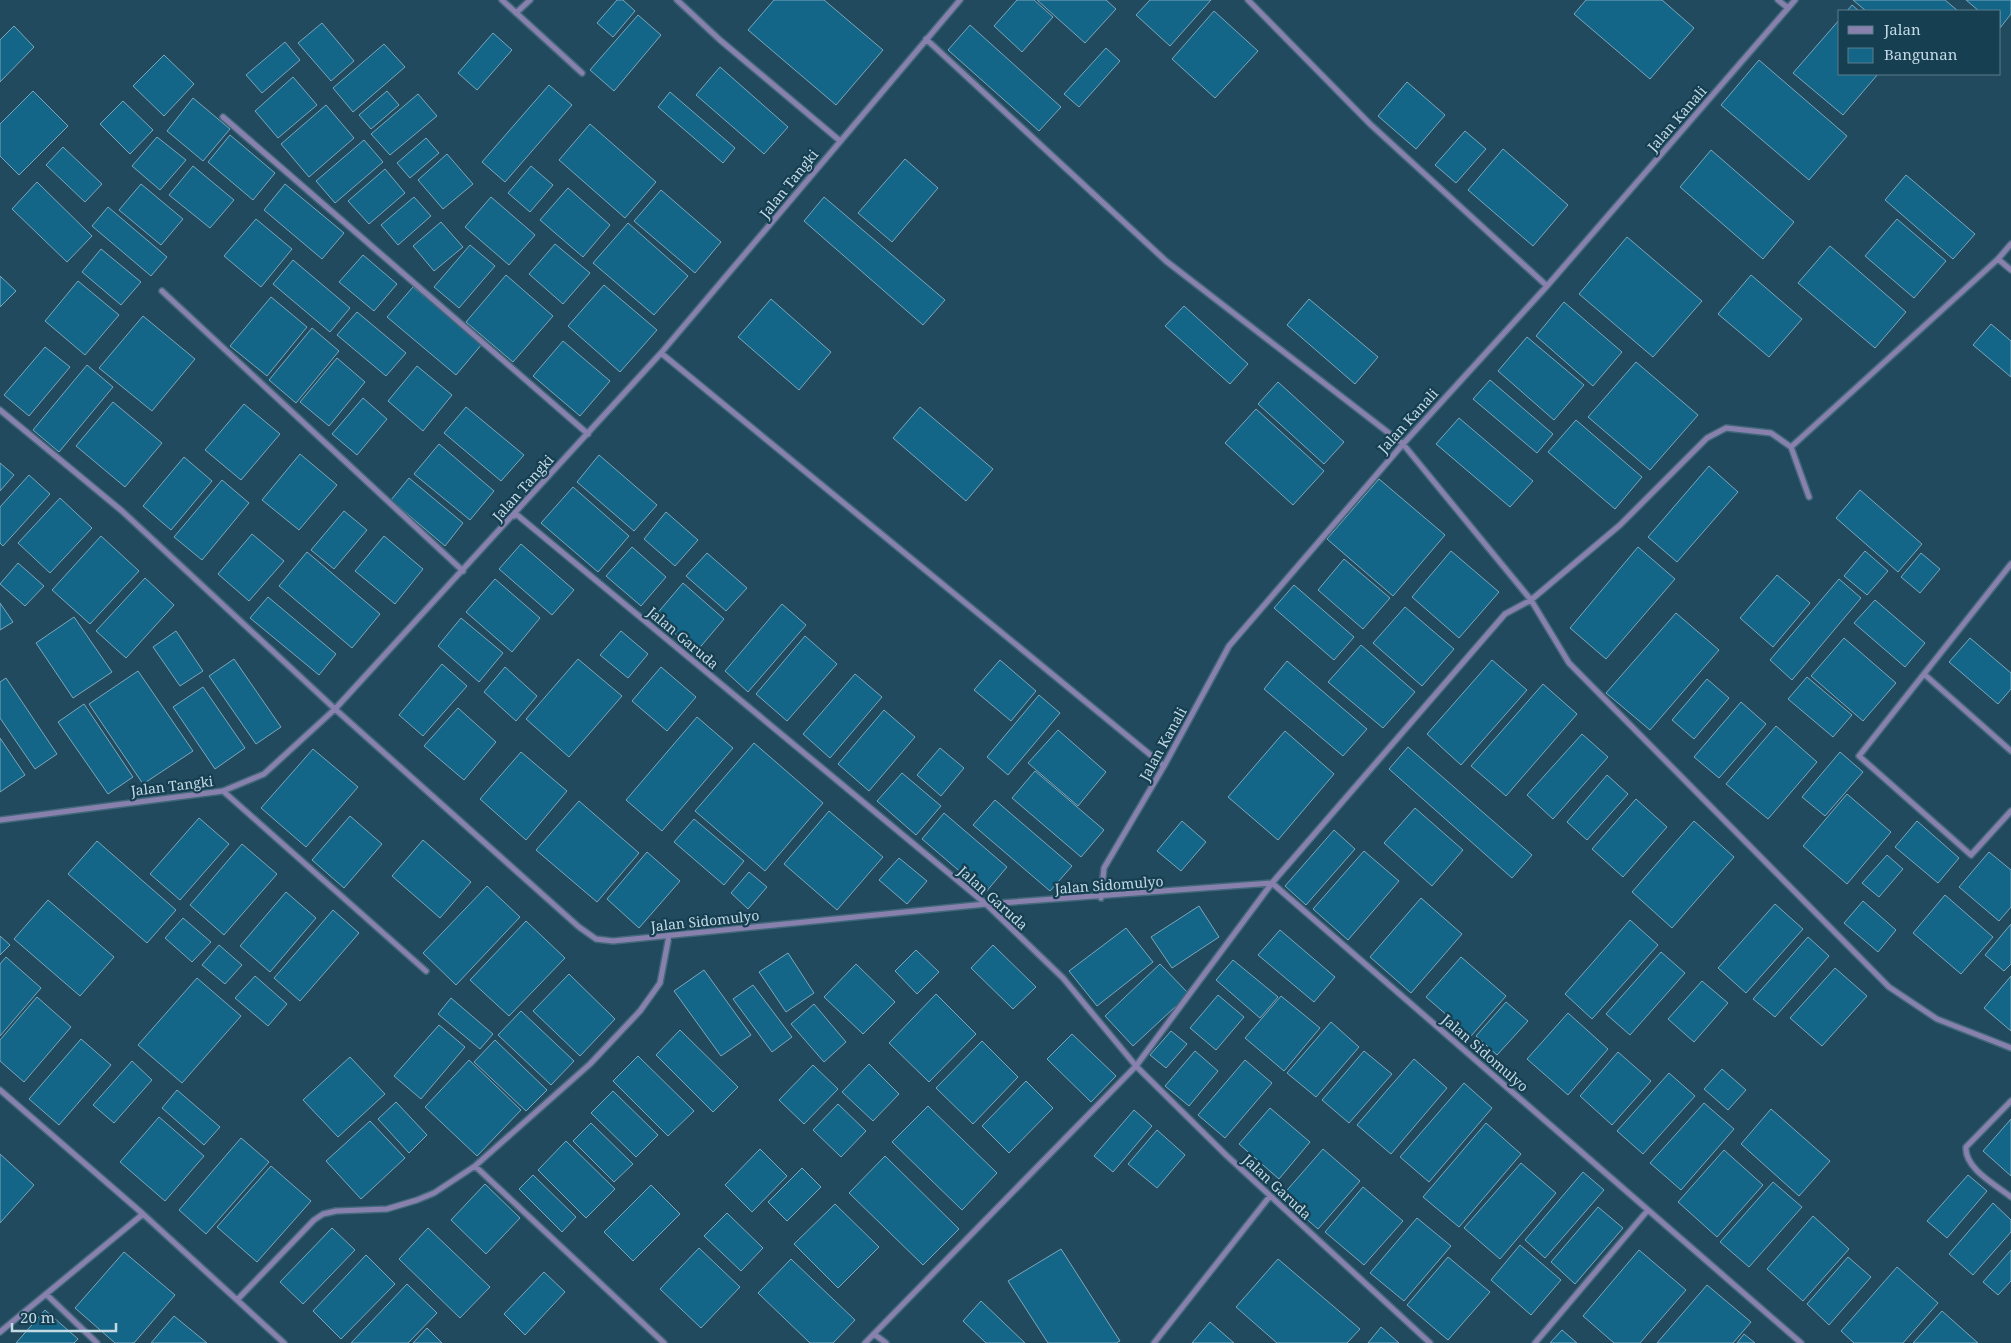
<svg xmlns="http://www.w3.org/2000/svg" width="2011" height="1343" font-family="'Noto Serif',serif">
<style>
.building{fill:#136688;stroke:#7ca6bc}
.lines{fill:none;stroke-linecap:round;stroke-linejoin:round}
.minor-casing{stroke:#416779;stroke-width:8}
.minor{stroke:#8881ae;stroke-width:5}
.labels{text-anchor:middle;stroke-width:4.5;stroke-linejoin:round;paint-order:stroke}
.street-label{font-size:14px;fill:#c3d9e4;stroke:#163f52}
</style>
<rect width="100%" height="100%" fill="#214a5e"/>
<path class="building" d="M617 0H623L635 11 613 37 597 23Z
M774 0H824L883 50 836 105 748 30Z
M1017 0H1034L1053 17 1022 52 994 26Z
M1037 0H1106L1116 9 1085 43Z
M1150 0H1211L1170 46 1136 15Z
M1586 0H1662L1694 28 1650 79 1574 14Z
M1853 0H1945L1958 11H1866Z
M1966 0H2011V14L2000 28V11H1979Z
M1852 5 1859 11H1847Z
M1214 11 1258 51 1215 98 1172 59Z
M638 15 661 35 614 91 590 70Z
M1840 19V74H1878L1843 115 1793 73Z
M322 23 354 61 331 81 298 43Z
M970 25 1061 107 1039 131 948 50Z
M14 26 34 47 0 82V40Z
M493 33 512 50 477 90 458 73Z
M285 42 300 60 262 93 246 75Z
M384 44 405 67 353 112 333 88Z
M1106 48 1120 61 1079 107 1064 94Z
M164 55 194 84 164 116 133 86Z
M1759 60 1847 136 1809 180 1721 105Z
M720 67 788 127 764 154 696 95Z
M293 77 317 105 278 138 255 111Z
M1407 82 1445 115 1416 149 1378 116Z
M549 85 572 105 505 182 482 162Z
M33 91 68 126 19 175 0 156V124Z
M387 91 399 105 371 129 359 115Z
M670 92 735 148 723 163 658 107Z
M418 94 437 116 390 155 371 134Z
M193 98 230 129 203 161 167 131Z
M123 101 153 130 130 154 100 124Z
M326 105 354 138 309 177 281 144Z
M590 124 656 182 625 218 559 160Z
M1465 131 1486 149 1456 183 1435 165Z
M230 135 275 173 253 200 208 162Z
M157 137 186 160 160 190 132 166Z
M426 138 439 153 410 178 397 163Z
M364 140 383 162 335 203 316 181Z
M63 147 102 184 85 202 46 165Z
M1503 149 1568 205 1533 246 1468 190Z
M1711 150 1794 222 1763 259 1680 187Z
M447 154 473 184 443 209 418 180Z
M905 159 938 188 892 242 858 213Z
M193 166 234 200 210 228 169 195Z
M531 166 553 185 530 212 508 193Z
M385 169 405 193 369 224 348 201Z
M1906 175 1975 234 1953 259 1885 200Z
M37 182 92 236 67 262 12 209Z
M141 184 183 219 161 245 119 210Z
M285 184 344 233 322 259 264 210Z
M568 188 610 225 583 257 540 220Z
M661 190 721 242 695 273 634 221Z
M414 197 431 216 398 245 381 225Z
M491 197 535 235 509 265 465 227Z
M824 197 945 300 923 325 804 221Z
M108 207 167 257 151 276 92 226Z
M256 219 292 249 261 287 224 256Z
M1897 219 1946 261 1914 298 1865 256Z
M441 222 463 247 434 271 413 246Z
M628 223 688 276 654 315 593 263Z
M1627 237 1702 301 1653 357 1579 294Z
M555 244 590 273 563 304 529 274Z
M470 245 495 266 459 308 434 287Z
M1830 246 1906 312 1875 348 1798 283Z
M101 249 141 282 121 305 82 272Z
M363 255 397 284 374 311 339 282Z
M293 260 350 308 330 332 273 284Z
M506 275 553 316 513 362 466 322Z
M1751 275 1802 319 1769 357 1718 314Z
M0 276 16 291 0 307Z
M78 281 119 315 85 355 45 321Z
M604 285 657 330 620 372 568 326Z
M413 287 482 344 456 375 387 317Z
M271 297 307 327 267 376 230 346Z
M771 299 831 352 799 390 738 337Z
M1309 299 1378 357 1355 384 1287 325Z
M1564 302 1622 352 1593 386 1536 336Z
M1184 306 1248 364 1230 384 1165 326Z
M357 312 406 353 386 376 337 335Z
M143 316 195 359 152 411 99 368Z
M1991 324 2011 341V377L1973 345Z
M312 328 339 351 296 403 269 380Z
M1527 337 1584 385 1554 420 1498 371Z
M563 341 610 381 580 416 533 376Z
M45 347 70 367 29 416 4 395Z
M337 358 365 382 329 426 300 402Z
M1636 362 1698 415 1650 470 1588 417Z
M87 365 113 387 59 452 33 430Z
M417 366 452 395 423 431 388 401Z
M1490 380 1553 434 1537 453 1473 399Z
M1278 382 1344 442 1324 464 1258 404Z
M363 398 387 419 357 455 332 434Z
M113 402 162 443 125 487 76 446Z
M244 404 280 434 241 480 205 450Z
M466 407 524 455 501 481 444 433Z
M920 407 993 469 966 501 893 438Z
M1256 409 1324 471 1293 505 1225 443Z
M1459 418 1533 481 1510 507 1436 444Z
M1576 420 1642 477 1615 509 1548 452Z
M439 444 494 491 470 520 414 474Z
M300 454 337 485 299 530 262 500Z
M599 455 657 505 634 531 577 482Z
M184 457 212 481 171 530 143 506Z
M0 463 14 475 0 491Z
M1709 466 1738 492 1677 562 1648 537Z
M29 475 50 494 3 546 0 543V507Z
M409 478 463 523 445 546 391 500Z
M1379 479 1445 535 1393 596 1327 539Z
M222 480 249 503 202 560 174 537Z
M573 487 629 536 598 572 541 523Z
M1860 490 1922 544 1898 572 1836 518Z
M60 498 92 528 50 573 18 543Z
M344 511 367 530 334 569 311 550Z
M666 512 698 540 675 566 644 539Z
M252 534 284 561 249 601 218 574Z
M101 536 139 571 90 624 52 590Z
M384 536 423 569 395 604 355 571Z
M521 544 574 590 552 615 499 569Z
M632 547 666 577 641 606 606 576Z
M1638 547 1675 579 1606 659 1570 628Z
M1451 551 1499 592 1459 638 1412 597Z
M1865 551 1888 571 1867 595 1844 576Z
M307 552 380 614 352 648 279 586Z
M707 553 747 588 726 611 686 576Z
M1921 553 1940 569 1920 593 1901 577Z
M1344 559 1390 598 1363 629 1318 590Z
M18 563 44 586 25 606 0 584Z
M1777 575 1810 603 1773 647 1740 618Z
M145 578 174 605 126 658 96 631Z
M495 579 540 618 512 652 466 612Z
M1839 579 1861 598 1792 680 1770 660Z
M683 583 724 619 696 652 655 616Z
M1294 585 1354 637 1334 660 1274 608Z
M268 597 336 654 319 675 250 618Z
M1875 600 1925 643 1905 667 1854 623Z
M0 603 13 622 0 630Z
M782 604 806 625 748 692 725 671Z
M1405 607 1454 649 1422 686 1373 643Z
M1676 613 1719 650 1650 730 1606 693Z
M74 617 112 672 73 698 36 643Z
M461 618 503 653 479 682 438 646Z
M176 631 203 671 180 686 153 647Z
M621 631 648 654 628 678 600 655Z
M805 636 837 664 787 721 756 694Z
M1844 638 1896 683 1863 721 1811 676Z
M1970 638 2011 673V689L1998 704 1949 662Z
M1361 645 1415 692 1383 728 1328 682Z
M234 659 281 727 256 744 209 676Z
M578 659 622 696 569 757 526 719Z
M1000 660 1036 691 1011 721 974 690Z
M1492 660 1527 690 1461 765 1427 734Z
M1287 661 1367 729 1343 756 1264 689Z
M442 664 467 686 423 736 399 715Z
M505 667 537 696 516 721 484 692Z
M661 667 696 697 667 731 632 701Z
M138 671 193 751 143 784 89 704Z
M855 674 882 697 830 758 803 734Z
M1807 677 1852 715 1833 737 1788 699Z
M6 678 57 754 35 769 0 718V682Z
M1707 679 1729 698 1694 739 1672 720Z
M1543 684 1577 714 1506 796 1471 766Z
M203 687 245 748 215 769 173 707Z
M1039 695 1060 713 1008 775 987 757Z
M1741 702 1766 724 1719 778 1694 757Z
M84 704 133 777 108 794 58 722Z
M458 708 496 742 464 780 424 746Z
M884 710 915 737 869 791 838 764Z
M697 717 733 748 662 831 626 800Z
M1776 726 1817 762 1768 819 1726 784Z
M1058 730 1106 772 1078 806 1028 763Z
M1285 731 1334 774 1278 840 1228 797Z
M1582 734 1608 757 1553 819 1527 795Z
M0 738 25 775 0 792Z
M754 743 823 803 765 871 695 811Z
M1408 747 1532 855 1512 878 1389 769Z
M940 748 964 768 941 796 917 775Z
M313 749 358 787 306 847 261 808Z
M521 752 567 791 526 840 480 799Z
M1840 752 1863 772 1825 816 1802 797Z
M1035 771 1104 830 1081 857 1012 798Z
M902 773 941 806 916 835 877 801Z
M1607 775 1628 794 1587 840 1567 822Z
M1847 794 1891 832 1847 884 1803 846Z
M1636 799 1667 827 1623 877 1592 849Z
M995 800 1072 866 1050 891 973 825Z
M579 801 639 853 597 902 536 850Z
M1415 808 1463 850 1432 886 1384 843Z
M829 811 883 857 837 910 784 864Z
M944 813 1007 867 985 893 922 839Z
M350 816 382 844 344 888 312 860Z
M199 818 229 844 180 900 150 874Z
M694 819 744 861 724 885 674 842Z
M1182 821 1206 842 1181 871 1157 851Z
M1694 821 1734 857 1672 928 1632 892Z
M1917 821 1959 858 1938 883 1895 847Z
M1334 830 1355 849 1306 905 1285 886Z
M423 840 471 882 440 918 392 876Z
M97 841 176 910 147 943 68 874Z
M242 844 277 874 224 935 190 905Z
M1364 851 1399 881 1348 940 1313 909Z
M647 852 680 881 639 928 607 899Z
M1989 852 2011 870V907L1999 921 1959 887Z
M1887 855 1903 869 1879 897 1862 883Z
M899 858 927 881 907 904 879 880Z
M749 872 767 887 748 909 731 893Z
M487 886 520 917 456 985 423 953Z
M286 892 316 918 270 972 240 946Z
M1945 895 1993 937 1961 974 1913 933Z
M1421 898 1462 934 1411 993 1370 957Z
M48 900 114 957 80 996 14 939Z
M1863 901 1896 930 1878 952 1844 923Z
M1775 904 1803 929 1746 993 1718 968Z
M1199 906 1219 937 1172 968 1151 937Z
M333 910 359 933 300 1001 274 978Z
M183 918 211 942 192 962 165 938Z
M1630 920 1658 945 1592 1019 1565 994Z
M526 921 565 958 509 1016 470 980Z
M2011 924V964L2004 971 1985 955Z
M1126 928 1153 962 1097 1006 1069 971Z
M1280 930 1335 977 1314 1002 1258 955Z
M0 936 10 945 0 955Z
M1808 937 1829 956 1775 1017 1753 999Z
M219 945 242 965 225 984 202 965Z
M993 945 1036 987 1013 1009 971 968Z
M916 950 939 972 917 994 895 971Z
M1661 952 1685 973 1630 1035 1606 1014Z
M788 953 814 993 786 1012 759 972Z
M6 957 41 988 0 1036V964Z
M1461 957 1506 996 1471 1036 1426 997Z
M1233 960 1278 997 1260 1018 1216 980Z
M856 964 895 1002 863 1034 824 997Z
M1160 964 1189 994 1133 1046 1105 1016Z
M1835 968 1867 996 1822 1046 1790 1018Z
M704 970 751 1035 721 1056 674 991Z
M569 974 615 1019 580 1056 533 1011Z
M255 976 287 1004 268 1026 235 998Z
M2011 976V1031L1984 1008Z
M197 978 241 1016 182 1083 138 1045Z
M1702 981 1728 1003 1694 1042 1668 1019Z
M753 985 792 1037 772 1052 733 999Z
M936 994 976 1034 929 1082 889 1043Z
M1218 995 1244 1017 1216 1050 1190 1028Z
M1281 996 1320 1028 1284 1071 1245 1038Z
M37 997 71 1027 24 1082 0 1061V1040Z
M451 998 493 1034 480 1049 438 1014Z
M1506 1002 1528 1021 1497 1055 1476 1036Z
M814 1004 846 1042 824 1062 791 1024Z
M521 1011 574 1061 551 1085 498 1035Z
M1568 1013 1608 1049 1568 1095 1527 1059Z
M1331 1022 1359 1047 1316 1097 1287 1073Z
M439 1025 465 1047 421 1099 394 1076Z
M680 1030 738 1087 713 1112 656 1055Z
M1171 1031 1187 1044 1166 1068 1150 1055Z
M1072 1034 1116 1076 1091 1102 1047 1059Z
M81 1039 111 1065 59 1125 29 1099Z
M495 1040 547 1090 526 1111 474 1062Z
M982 1041 1018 1077 973 1124 936 1088Z
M1195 1051 1218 1071 1189 1106 1165 1086Z
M1364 1051 1392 1074 1349 1123 1322 1100Z
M1618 1052 1651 1081 1612 1125 1580 1096Z
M638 1056 694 1111 668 1136 613 1081Z
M350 1057 385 1094 338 1137 303 1100Z
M1414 1059 1447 1088 1391 1154 1357 1125Z
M469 1060 521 1110 477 1156 425 1107Z
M1245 1060 1272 1083 1225 1138 1198 1115Z
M132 1061 152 1080 114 1123 93 1105Z
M869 1064 899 1094 873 1121 842 1092Z
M813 1065 838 1089 804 1124 779 1100Z
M1722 1069 1746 1090 1728 1110 1704 1089Z
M1669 1073 1695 1096 1643 1154 1617 1131Z
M1026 1081 1053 1108 1009 1153 982 1126Z
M1464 1083 1492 1108 1429 1182 1400 1157Z
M177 1090 220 1127 204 1145 162 1108Z
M613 1091 658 1135 636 1157 591 1113Z
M396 1102 427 1135 409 1153 378 1119Z
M1704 1103 1734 1129 1681 1190 1650 1163Z
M838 1104 866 1131 841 1157 813 1130Z
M928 1106 997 1173 962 1210 892 1142Z
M1270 1108 1310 1142 1279 1179 1239 1144Z
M1771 1109 1830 1161 1799 1196 1741 1144Z
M1134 1110 1152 1126 1113 1172 1094 1156Z
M159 1117 204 1156 165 1201 120 1162Z
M2011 1119V1176L1983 1151Z
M370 1121 405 1158 361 1199 326 1161Z
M591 1123 633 1164 614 1182 573 1141Z
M1486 1123 1521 1154 1459 1227 1423 1197Z
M1157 1130 1185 1155 1157 1188 1128 1164Z
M241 1138 269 1162 206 1234 179 1210Z
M566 1141 615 1189 586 1218 538 1170Z
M760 1149 787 1176 752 1212 725 1185Z
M1323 1149 1360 1181 1318 1229 1281 1197Z
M1724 1150 1763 1185 1717 1237 1678 1202Z
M0 1154 34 1185 0 1223Z
M885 1156 959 1229 923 1265 849 1193Z
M1521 1163 1556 1193 1500 1259 1464 1228Z
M271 1166 311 1201 257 1262 217 1227Z
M802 1168 821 1187 787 1221 768 1202Z
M1583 1172 1604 1190 1545 1258 1525 1240Z
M533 1175 576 1217 562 1232 519 1189Z
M1968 1175 1987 1191 1947 1238 1927 1221Z
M1773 1182 1802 1207 1749 1267 1720 1242Z
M485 1184 520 1218 486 1254 451 1220Z
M651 1185 680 1214 633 1261 604 1232Z
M1363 1187 1403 1221 1364 1265 1325 1232Z
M1993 1203 2011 1220V1232L1973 1275 1949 1254Z
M835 1204 879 1247 838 1288 794 1244Z
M1598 1207 1623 1228 1575 1284 1551 1262Z
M727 1213 763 1248 741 1271 704 1236Z
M1813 1216 1849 1249 1803 1301 1767 1269Z
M1417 1218 1451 1246 1404 1301 1370 1273Z
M332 1228 355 1250 303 1304 280 1282Z
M428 1228 490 1287 460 1318 399 1259Z
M1520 1245 1561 1280 1531 1315 1491 1280Z
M699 1248 740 1287 701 1328 660 1289Z
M1061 1249 1120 1341 1116 1343H1048L1008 1281Z
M1639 1250 1686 1290 1640 1343H1614L1583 1316Z
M2011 1250V1281L1998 1295 1983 1282Z
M124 1252 175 1295 134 1343H115L75 1308Z
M366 1255 395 1284 341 1339 313 1311Z
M1448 1257 1490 1292 1448 1340 1407 1305Z
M1848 1257 1871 1277 1829 1325 1807 1304Z
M791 1259 855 1320 833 1343H810L758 1293Z
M1278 1259 1360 1329 1347 1343H1277L1236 1307Z
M1897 1267 1938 1303 1903 1343H1854L1841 1331Z
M544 1272 565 1292 525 1335 504 1314Z
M407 1284 437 1313 408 1343H351Z
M1707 1285 1751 1322 1733 1343H1657Z
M981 1301 1025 1343H986L963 1321Z
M45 1310 78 1339 74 1343H16Z
M1942 1311 1978 1343H1913Z
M174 1316 207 1343H151Z
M1210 1322 1234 1343H1192Z
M1381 1327 1399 1343H1368Z
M427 1328 442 1343H413Z
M1562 1330 1577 1343H1550Z
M1744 1334 1755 1343H1737Z"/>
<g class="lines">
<g class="minor-casing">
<path id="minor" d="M502 0 582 73
M677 0 720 40 839 140
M1248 0 1370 124 1547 286
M1778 0 1788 8
M516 13 530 0
M926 39 1166 261 1403 444 1531 600 1569 663 1889 987 1937 1019 2011 1048
M223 117 588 434
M1998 259 2011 270
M162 291 463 571
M661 353 1164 766
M0 410 122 511 335 709 579 927 596 939 613 941 986 904 1272 883 1801 1343
M1791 447 1809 497
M514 516 516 514 986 904 1063 978 1136 1066 1226 1155 1430 1343
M2011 564 1859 756 1971 855 2011 811
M1924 674 2011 751
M223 791 426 971
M0 820 223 791 264 774 335 709 661 353 960 0
M1101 898 1104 868 1164 766 1229 646 1403 444 1547 286 1795 0
M0 1090 143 1214 284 1343
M2011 1101 1966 1147C1964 1168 1996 1185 2011 1197
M475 1166 664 1343
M46 1294 97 1343
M237 1300 314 1220 323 1214 336 1211 387 1209 417 1200 434 1193 475 1166 590 1064 640 1011 660 983 669 936
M0 1332 143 1214
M874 1334 886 1343
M865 1343 1136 1066 1272 883 1505 614 1531 600 1620 525 1707 438 1726 428 1771 433 1791 447 1998 259 2011 244
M1154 1343 1270 1196
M1535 1343 1648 1210"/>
</g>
<use href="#minor" class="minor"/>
</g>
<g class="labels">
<g class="street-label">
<text transform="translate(1677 119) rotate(-49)" y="5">Jalan Kanali</text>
<text transform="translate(789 184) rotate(-51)" y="5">Jalan Tangki</text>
<text transform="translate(1408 421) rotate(-48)" y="5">Jalan Kanali</text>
<text transform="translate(523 488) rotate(-48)" y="5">Jalan Tangki</text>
<text transform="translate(683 638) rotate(40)" y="5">Jalan Garuda</text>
<text transform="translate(1163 744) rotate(-61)" y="5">Jalan Kanali</text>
<text transform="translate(172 786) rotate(-7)" y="5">Jalan Tangki</text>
<text transform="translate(1109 885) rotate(-4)" y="5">Jalan Sidomulyo</text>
<text transform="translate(993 898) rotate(42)" y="5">Jalan Garuda</text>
<text transform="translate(705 921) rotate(-6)" y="5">Jalan Sidomulyo</text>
<text transform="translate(1485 1053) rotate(41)" y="5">Jalan Sidomulyo</text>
<text transform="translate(1277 1187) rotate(43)" y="5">Jalan Garuda</text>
</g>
</g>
<rect x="1838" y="10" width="162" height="65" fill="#163f52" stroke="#5b7d8c"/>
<rect x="1848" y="26" width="25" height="8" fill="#8881ae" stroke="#5b7d8c"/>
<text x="1884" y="35" font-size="15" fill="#c3d9e4">Jalan</text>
<rect x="1848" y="48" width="25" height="15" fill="#136688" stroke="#5b7d8c"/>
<text x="1884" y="60" font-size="15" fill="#c3d9e4">Bangunan</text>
<path d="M12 1323v8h104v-8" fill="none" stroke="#c3d9e4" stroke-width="2.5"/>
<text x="20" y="1323" font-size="15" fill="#c3d9e4" stroke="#163f52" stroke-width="4" paint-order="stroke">20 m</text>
</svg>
